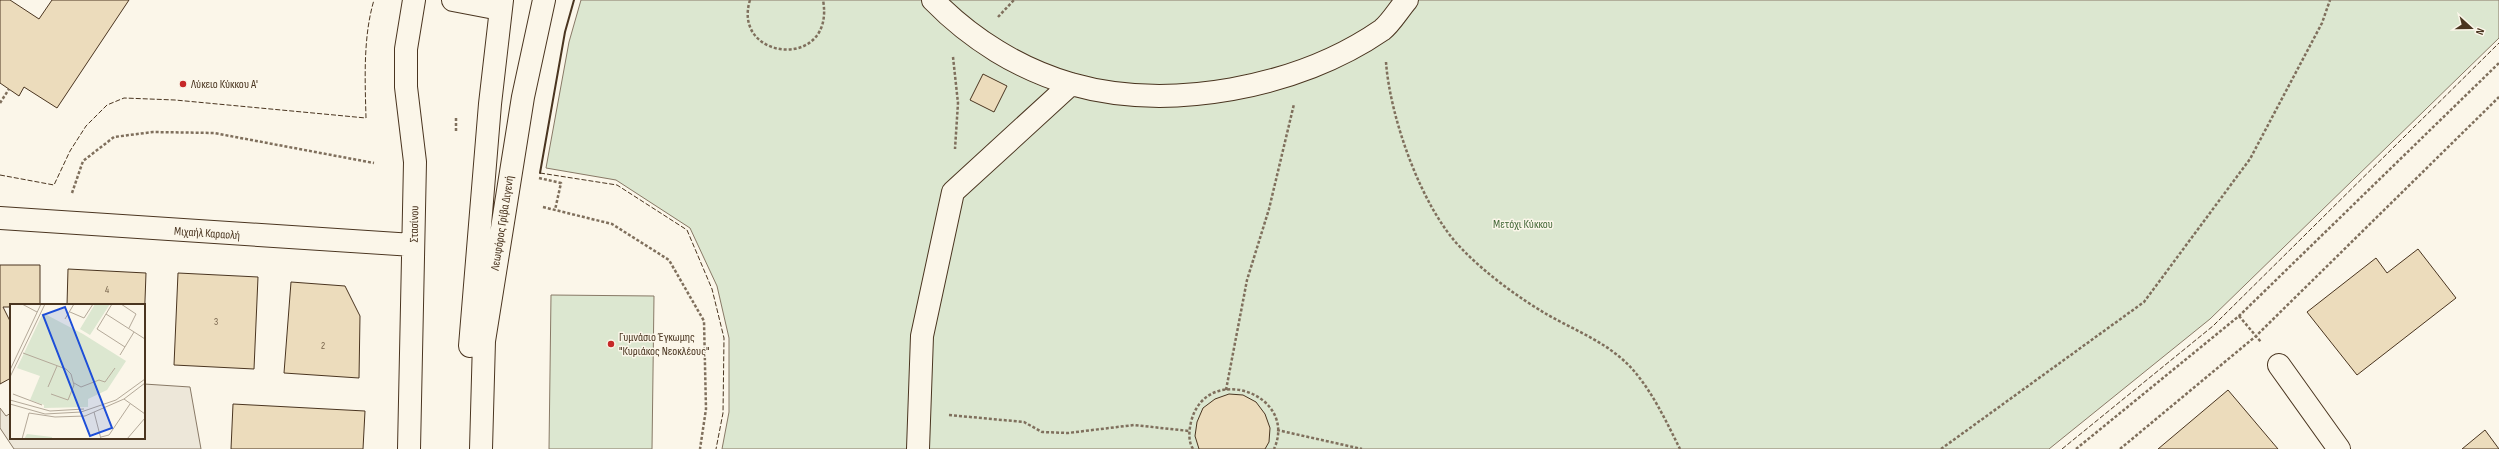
<svg xmlns="http://www.w3.org/2000/svg" width="2499" height="449" font-family="'Sofia Sans Condensed',sans-serif">
<style>
.green{fill:#dce7d0;stroke:#887966}
.parking{fill:#ede7d9;stroke:#887966}
.building{fill:#ecdcbc;stroke:#4a3520}
.lines{fill:none;stroke-linecap:round;stroke-linejoin:round}
.minor-casing{stroke:#4a3520;stroke-width:24}
.major-casing{stroke:#4a3520;stroke-width:24}
.path{stroke:#7f6f5c;stroke-width:2.5;stroke-dasharray:3 2;stroke-linecap:butt}
.minor{stroke:#fbf6e9;stroke-width:22}
.major{stroke:#fbf6e9;stroke-width:22}
.fence{stroke:#4a3520;stroke-width:1;stroke-dasharray:5 2;stroke-linecap:butt}
.wall{stroke:#4a3520;stroke-width:2}
.poi-dot{fill:#c62828;stroke:#fbf6e9;stroke-width:1.5}
.labels{text-anchor:middle;stroke-width:3;stroke-linejoin:round;paint-order:stroke}
.number-label{font-size:10px;fill:#725f47}
.poi-label{font-size:12px;fill:#4a3520;stroke:#fbf6e9;text-anchor:start}
.street-label{font-size:12px;fill:#4a3520;stroke:#fbf6e9}
.park-label{font-size:12px;fill:#436837;stroke:#fbf6e9}
.inset-road{fill:none;stroke:#b4a999;stroke-width:1}
.view{fill:#1d4ed8;fill-opacity:0.15;stroke:#1d4ed8;stroke-width:2}
.inset-edge{fill:none;stroke:#4a3520;stroke-width:2}
</style>
<rect width="100%" height="100%" fill="#fbf6e9"/>
<path class="green" d="M581 0H2499V38L2210 319 2049 449H722L729 412V338L717 286 690 228 616 180 546 168 569 42Z
M551 295 654 296 652 449H549Z"/>
<path class="parking" d="M144 384 190 387 201 449H14L0 428V408L6 416 11 413V438H144Z"/>
<path class="building" d="M0 0H10L39 19 52 0H129L57 108 24 87 19 96 0 83Z
M983 74 1007 86 994 112 970 100Z
M2418 249 2456 298 2357 375 2307 312 2376 258 2387 273Z
M0 265H40V305H11V307H3L11 323V378L0 384Z
M68 269 146 273 144 328V305H67Z
M178 273 258 277 254 369 174 365Z
M291 282 345 286 360 316 359 378 284 373Z
M2228 390 2278 449H2158Z
M1229 394 1243 395 1256 402 1265 414 1270 428 1269 442 1265 449H1199L1195 436 1197 422 1203 408 1215 399Z
M233 404 365 411 363 449H231Z
M2485 430 2499 449H2462Z"/>
<g class="lines">
<g class="minor-casing">
<path id="minor" d="M453 0 500 9
M933 0C971 39 1019 69 1071 84 1169 112 1298 88 1382 30 1391 23 1399 9 1407 0
M0 218 413 245
M2279 365 2339 449
M409 449 415 162 406 87V49L414 0
M918 449 922 336 953 192 1071 84"/>
</g>
<g class="major-casing">
<path id="major" d="M470 346 490 104 502 0
M481 449 484 341 523 97 544 0"/>
</g>
<path class="path" d="M750 0C731 61 836 71 823 0
M998 17 1014 0
M953 57 958 103 955 149
M1386 62C1390 118 1422 209 1462 249 1486 274 1519 298 1548 315 1578 332 1611 344 1634 371 1653 393 1667 423 1680 449
M0 103 9 89
M456 131V117
M539 178 561 183 555 210
M72 193 83 161 114 137 153 132 214 133 374 163
M543 207 612 224 669 260 704 321 706 409 700 449
M2239 316 2261 342
M1226 390 1247 280 1269 209 1294 104
M949 415 1024 422 1042 432 1068 433 1134 425 1189 431
M1277 430 1362 449
M1193 449C1188 441 1189 431 1191 422 1206 361 1299 394 1274 449
M1941 449 2144 302 2250 159 2322 23 2330 0
M2076 449 2239 316 2499 63
M2120 449 2256 336 2499 97"/>
<use href="#minor" class="minor"/>
<use href="#major" class="major"/>
<path class="fence" d="M540 173 617 185 687 230 712 289 724 338 723 413 716 449
M0 175 54 185 70 151 86 126 107 105 124 98 175 100 366 118C365 79 363 37 374 0
M2062 449 2213 326 2499 43"/>
<path class="wall" d="M540 173 565 32 574 0"/>
</g>
<g class="poi-dot">
<circle cx="183" cy="84" r="4"/>
<circle cx="611" cy="344" r="4"/>
</g>
<g class="labels">
<g class="number-label">
<text x="107" y="293">4</text>
<text x="216" y="325">3</text>
<text x="323" y="349">2</text>
</g>
<g class="poi-label">
<text x="191" y="88">Λύκειο Κύκκου Α'</text>
<text x="619" y="341">Γυμνάσιο Έγκωμης<tspan x="619" dy="14">"Κυριάκος Νεοκλέους"</tspan></text>
</g>
<g class="street-label">
<text transform="translate(502 223) rotate(-81)" y="4">Λεωφόρος Γρίβα Διγενή</text>
<text transform="translate(414 224) rotate(-89)" y="4">Στασίνου</text>
<text transform="translate(207 233) rotate(4)" y="4">Μιχαήλ Καραολή</text>
</g>
<g class="park-label">
<text x="1523" y="228">Μετόχι Κύκκου</text>
</g>
</g>
<g transform="translate(10 304)">
<rect width="135" height="135" fill="#fbf6e9"/>
<path d="M85 0H100L80 31 70 25ZM33 9 73 30 116 57 97 86 78 95V103L34 104V101L20 96 30 72 7 64ZM17 130 42 133V135H14Z" fill="#dce7d0"/>
<path class="inset-road" d="M12 0 27 8M102 0 87 25 115 43M111 0 126 10 119 24M60 8 74 14 83 0M96 10 135 35M55 15 64 0M13 49 56 65 61 70 64 81 58 96 41 90M110 51 124 28M0 66 31 0M0 73 35 0M64 79 71 83 89 76 95 78 105 64M38 83 47 62M3 90 32 101M114 95 135 110M0 96 40 107 74 105M0 100 35 110 71 108 106 96 135 75M84 108 91 135M91 133 99 131 120 100M12 135 19 109 45 113 75 112 114 95 135 79M117 135 135 114"/>
<path class="view" d="M55 3 102 124 80 132 33 11Z"/>
<rect width="135" height="135" class="inset-edge"/>
</g>
<g transform="translate(2471 28) rotate(111)" stroke="#fbf6e9" stroke-width="3" paint-order="stroke">
<path d="M0-3L7 15L0 10L-7 15Z" fill="#4a3520"/>
<text y="-6" font-size="11" font-weight="bold" text-anchor="middle" fill="#4a3520">N</text>
</g>
</svg>
